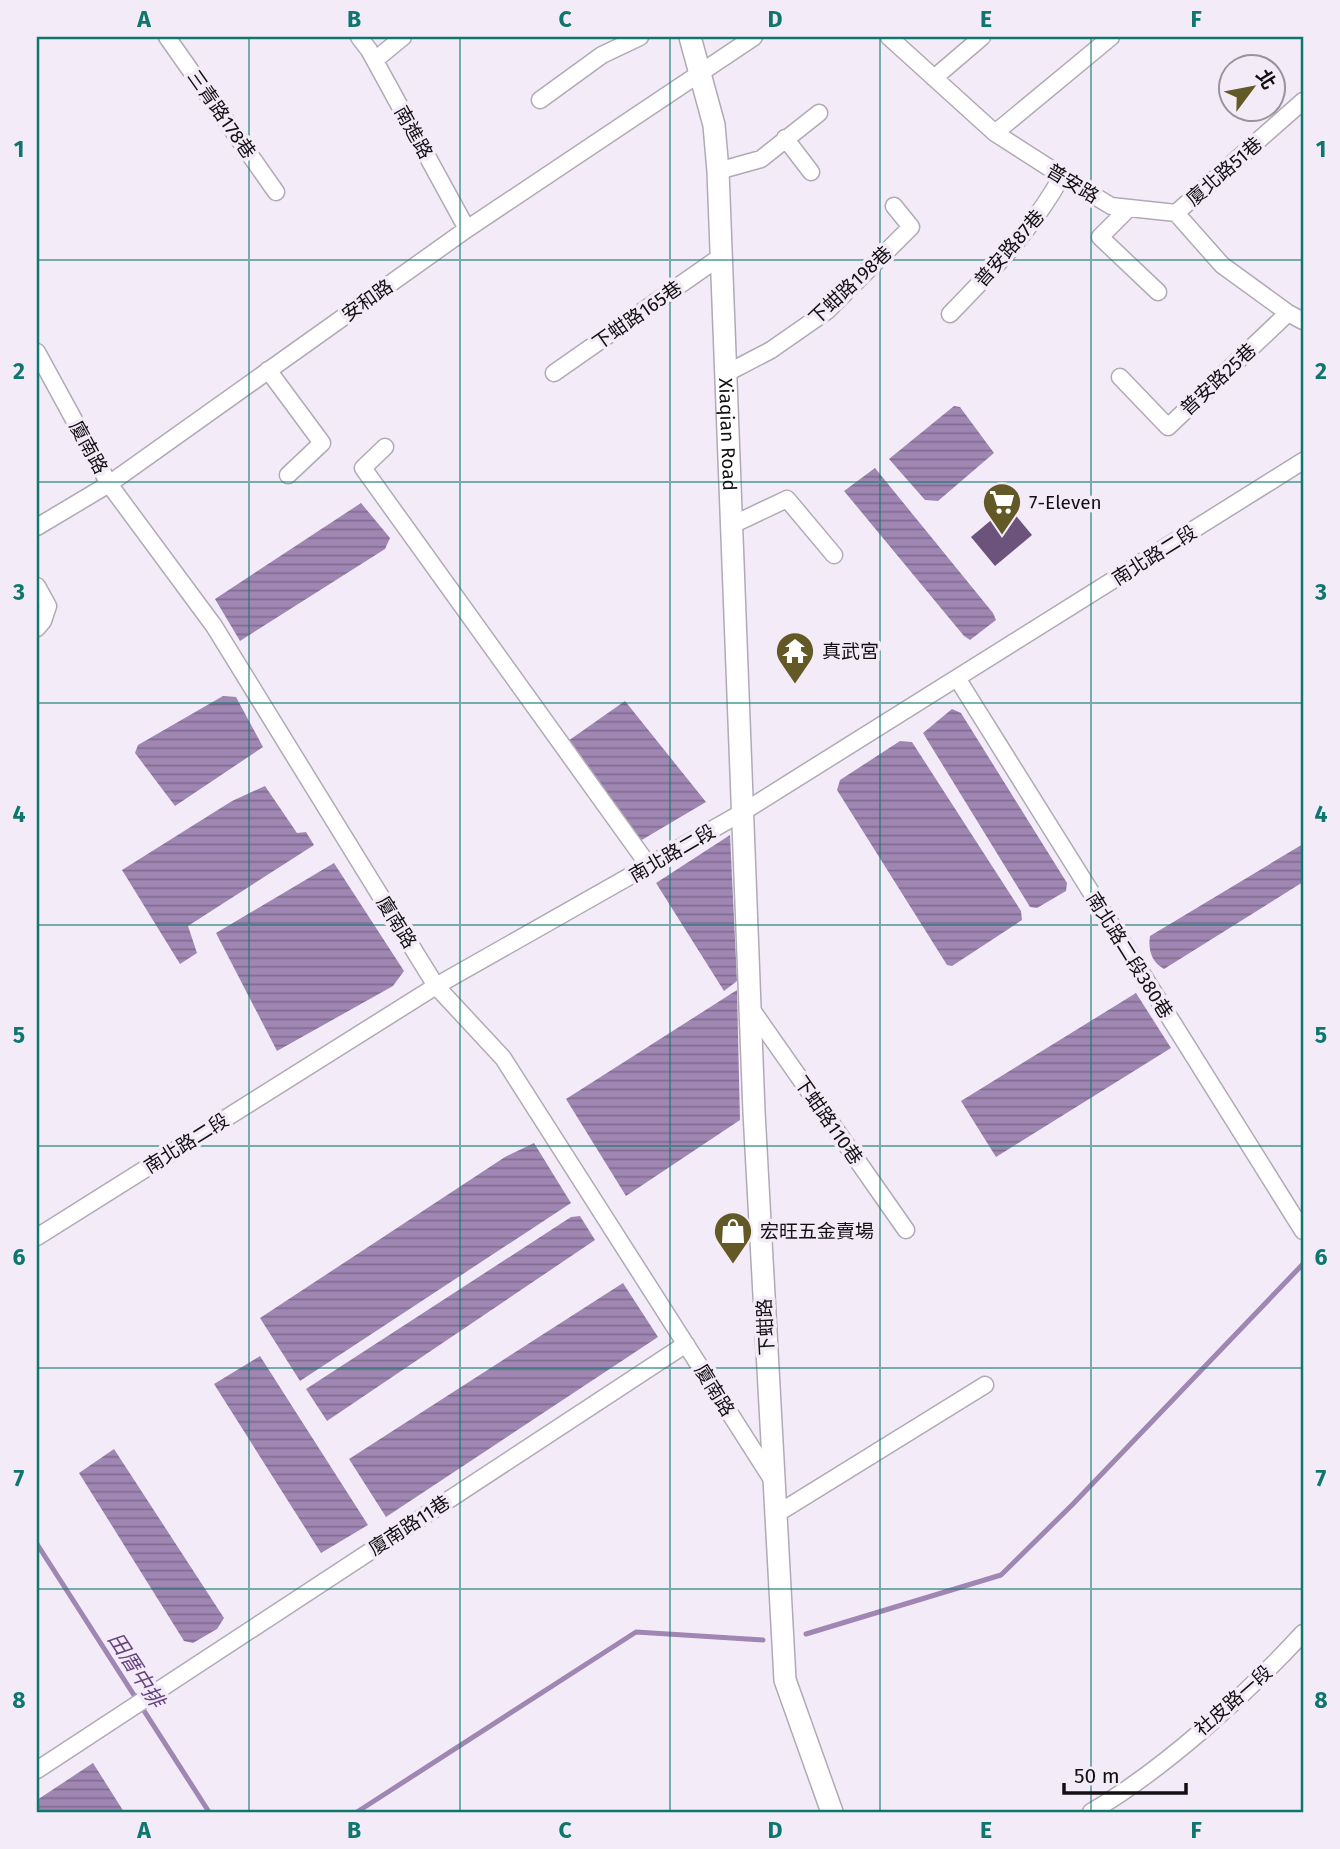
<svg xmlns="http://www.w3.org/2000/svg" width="1340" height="1849" font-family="'Fira Sans','Noto Sans TC',sans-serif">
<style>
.water{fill:url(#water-rules)}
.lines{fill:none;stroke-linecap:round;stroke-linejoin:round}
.stream{stroke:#a087b3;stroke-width:5}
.building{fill:#6b537c}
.minor-casing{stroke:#b0aab5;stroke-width:19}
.major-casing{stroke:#b0aab5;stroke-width:24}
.minor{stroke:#fff;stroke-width:16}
.major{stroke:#fff;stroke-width:21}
.grid{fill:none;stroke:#0f766e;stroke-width:2;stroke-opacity:0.55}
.labels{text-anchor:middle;stroke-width:7;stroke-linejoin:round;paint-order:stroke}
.street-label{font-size:19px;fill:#121013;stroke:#f3ecf8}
.poi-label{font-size:19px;fill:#121013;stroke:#f3ecf8;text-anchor:start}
.water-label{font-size:21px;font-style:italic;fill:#67447f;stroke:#f3ecf8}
.neatline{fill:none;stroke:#0f766e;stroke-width:2.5}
.grid-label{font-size:23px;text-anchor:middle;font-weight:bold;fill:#0f766e}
</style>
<defs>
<pattern id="water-rules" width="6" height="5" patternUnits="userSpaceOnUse" patternTransform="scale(1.75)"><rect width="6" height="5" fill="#a087b3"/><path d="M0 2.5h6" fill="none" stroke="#816d90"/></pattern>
</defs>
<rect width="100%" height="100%" fill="#f3ecf8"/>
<path class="water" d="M954 406 960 407 994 453 938 501 925 500 889 459Z
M875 468 993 613 996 620 970 640 964 636 844 491Z
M361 503 390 538 385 549 240 641 215 599Z
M223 696 236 697 263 747 175 806 135 753 138 745Z
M625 701 706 802 640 841 568 741Z
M952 709 961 713 1067 883 1066 891 1037 908 1030 907 923 733Z
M900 741 912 742 1021 911 1022 920 952 966 947 965 837 790 840 780Z
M265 786 297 833 306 832 314 845 188 926 197 953 180 964 122 870 232 801Z
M730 835 737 981 724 991 656 883Z
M1303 844V882L1164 969C1151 962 1148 949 1150 936Z
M334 863 404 971 393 986 277 1051 216 933Z
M737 990 740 1120 626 1196 566 1099Z
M1136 993 1171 1048 996 1157 961 1101Z
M534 1143 571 1203 300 1381 260 1318 505 1157Z
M580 1216 595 1240 327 1421 306 1389 571 1217Z
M623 1283 658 1337 386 1517 349 1459Z
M260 1356 368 1525 321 1553 214 1384Z
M114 1449 224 1618 217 1629 193 1643 184 1641 79 1473Z
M93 1763 124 1812H37V1800Z"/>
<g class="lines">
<path class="stream" d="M37 1544 209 1812
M806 1634 1001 1575 1072 1505 1303 1264
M357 1812 636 1632 763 1640"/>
</g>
<path class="building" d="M1008 506 1032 535 995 566 971 537Z"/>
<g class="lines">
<g class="minor-casing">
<path id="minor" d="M167 37 276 192
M359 37 369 50 467 229
M889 37 995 133 1062 176 1111 206 1176 213 1222 265 1288 313 1303 321
M375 60 403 37
M934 78 982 37
M540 100 602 55 640 37
M995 133 1111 37
M785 138 811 172
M718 171 761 159 819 113
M1129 208 1100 237 1158 292
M1176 213 1303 101
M950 314C992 271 1032 230 1062 176
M37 352 109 484 214 626 436 986 503 1058 773 1481
M268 370 322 443 288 475
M554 373 720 257
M725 374 771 350 827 311 911 227 894 206
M1120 377 1168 427 1288 313
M385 447 363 468 649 866
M732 525 787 499 834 555
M37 527 109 484 467 229 754 37
M37 586 48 606 43 621 37 628
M957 678 1303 1231
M752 1010 906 1230
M37 1237 436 986 743 812 1303 461
M775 1515 985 1385
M37 1770 686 1344
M1091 1812C1163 1770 1246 1695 1303 1633"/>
</g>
<g class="major-casing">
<g id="major">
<path id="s1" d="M690 37 714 125 718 171 754 1112 785 1680 832 1812"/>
</g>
</g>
<use href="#minor" class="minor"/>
<use href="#major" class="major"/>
</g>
<path class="grid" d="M249 37V1812M460 37V1812M670 37V1812M880 37V1812M1091 37V1812M37 260H1303M37 482H1303M37 703H1303M37 925H1303M37 1146H1303M37 1368H1303M37 1589H1303"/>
<defs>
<g id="supermarket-pin" transform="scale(2.0125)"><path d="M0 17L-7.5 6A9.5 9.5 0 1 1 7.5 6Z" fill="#625926" stroke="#f3ecf8"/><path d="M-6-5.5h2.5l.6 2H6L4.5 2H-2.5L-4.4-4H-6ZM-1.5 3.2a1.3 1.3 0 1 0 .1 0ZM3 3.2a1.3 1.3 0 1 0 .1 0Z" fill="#fff"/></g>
<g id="temple-pin" transform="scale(2.0125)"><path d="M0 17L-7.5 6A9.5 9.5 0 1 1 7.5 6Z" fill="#625926" stroke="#f3ecf8"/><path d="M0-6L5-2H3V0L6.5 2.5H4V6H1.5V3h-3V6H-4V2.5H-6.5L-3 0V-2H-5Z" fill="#fff"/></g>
<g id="shop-pin" transform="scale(2.0125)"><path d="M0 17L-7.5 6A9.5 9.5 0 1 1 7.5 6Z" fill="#625926" stroke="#f3ecf8"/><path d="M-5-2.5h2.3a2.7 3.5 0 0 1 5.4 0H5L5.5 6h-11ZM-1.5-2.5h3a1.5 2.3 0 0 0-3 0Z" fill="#fff"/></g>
</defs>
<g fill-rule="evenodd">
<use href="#supermarket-pin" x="1002" y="502"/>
<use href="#temple-pin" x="795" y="651"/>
<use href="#shop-pin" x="733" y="1231"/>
</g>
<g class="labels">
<g class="street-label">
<text transform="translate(222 114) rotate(55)" y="7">三青路178巷</text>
<text transform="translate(414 132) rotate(61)" y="7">南進路</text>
<text transform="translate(1224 171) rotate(-41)" y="7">廈北路51巷</text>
<text transform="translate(1073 183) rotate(31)" y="7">普安路</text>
<text transform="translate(1009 248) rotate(-49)" y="7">普安路87巷</text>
<text transform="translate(850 285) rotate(-43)" y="7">下蚶路198巷</text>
<text transform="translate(367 300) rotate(-35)" y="7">安和路</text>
<text transform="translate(637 315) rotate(-35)" y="7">下蚶路165巷</text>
<text transform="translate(1218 379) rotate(-43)" y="7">普安路25巷</text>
<text dy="7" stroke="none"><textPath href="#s1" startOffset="401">Xiaqian Road</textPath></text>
<text transform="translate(89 447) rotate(61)" y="7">廈南路</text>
<text transform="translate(1154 555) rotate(-32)" y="7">南北路二段</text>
<text transform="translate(672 853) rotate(-30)" y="7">南北路二段</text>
<text transform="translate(397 922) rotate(58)" y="7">廈南路</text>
<text transform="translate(1130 955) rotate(58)" y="7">南北路二段380巷</text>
<text transform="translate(829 1120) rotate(55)" y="7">下蚶路110巷</text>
<text transform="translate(186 1143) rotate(-32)" y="7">南北路二段</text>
<text transform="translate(765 1327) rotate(-93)" y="7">下蚶路</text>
<text transform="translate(715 1390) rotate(58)" y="7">廈南路</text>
<text transform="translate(409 1525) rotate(-33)" y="7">廈南路11巷</text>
<text transform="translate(1233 1700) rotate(-41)" y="7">社皮路一段</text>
</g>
<g class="poi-label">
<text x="1029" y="509">7-Eleven</text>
<text x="822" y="658">真武宮</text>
<text x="760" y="1238">宏旺五金賣場</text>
</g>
<g class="water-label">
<text transform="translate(136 1670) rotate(57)" y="7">田厝中排</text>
</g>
</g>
<rect width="1340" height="1849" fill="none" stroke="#f3ecf8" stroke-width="77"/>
<g transform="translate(1252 88) rotate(58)"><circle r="33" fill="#f3ecf8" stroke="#99949c" stroke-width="2"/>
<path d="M0-5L12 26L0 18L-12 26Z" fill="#625926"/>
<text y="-10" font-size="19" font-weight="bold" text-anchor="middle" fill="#121013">北</text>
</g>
<path d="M1064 1783v10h122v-10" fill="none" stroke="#121013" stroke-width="3.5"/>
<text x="1074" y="1783" font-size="21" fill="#121013" stroke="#f3ecf8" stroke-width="5" paint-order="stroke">50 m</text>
<rect x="38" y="38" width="1264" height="1773" class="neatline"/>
<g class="grid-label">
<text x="144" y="27">A</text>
<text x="354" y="27">B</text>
<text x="565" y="27">C</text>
<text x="775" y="27">D</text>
<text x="986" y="27">E</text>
<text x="1196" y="27">F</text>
<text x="19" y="157">1</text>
<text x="1321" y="157">1</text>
<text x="19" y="379">2</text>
<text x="1321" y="379">2</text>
<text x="19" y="600">3</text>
<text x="1321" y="600">3</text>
<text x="19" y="822">4</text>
<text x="1321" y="822">4</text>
<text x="19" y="1043">5</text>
<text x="1321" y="1043">5</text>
<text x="19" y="1265">6</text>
<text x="1321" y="1265">6</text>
<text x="19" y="1486">7</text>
<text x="1321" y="1486">7</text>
<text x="19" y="1708">8</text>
<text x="1321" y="1708">8</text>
<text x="144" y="1838">A</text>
<text x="354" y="1838">B</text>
<text x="565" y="1838">C</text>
<text x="775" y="1838">D</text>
<text x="986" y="1838">E</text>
<text x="1196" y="1838">F</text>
</g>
</svg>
